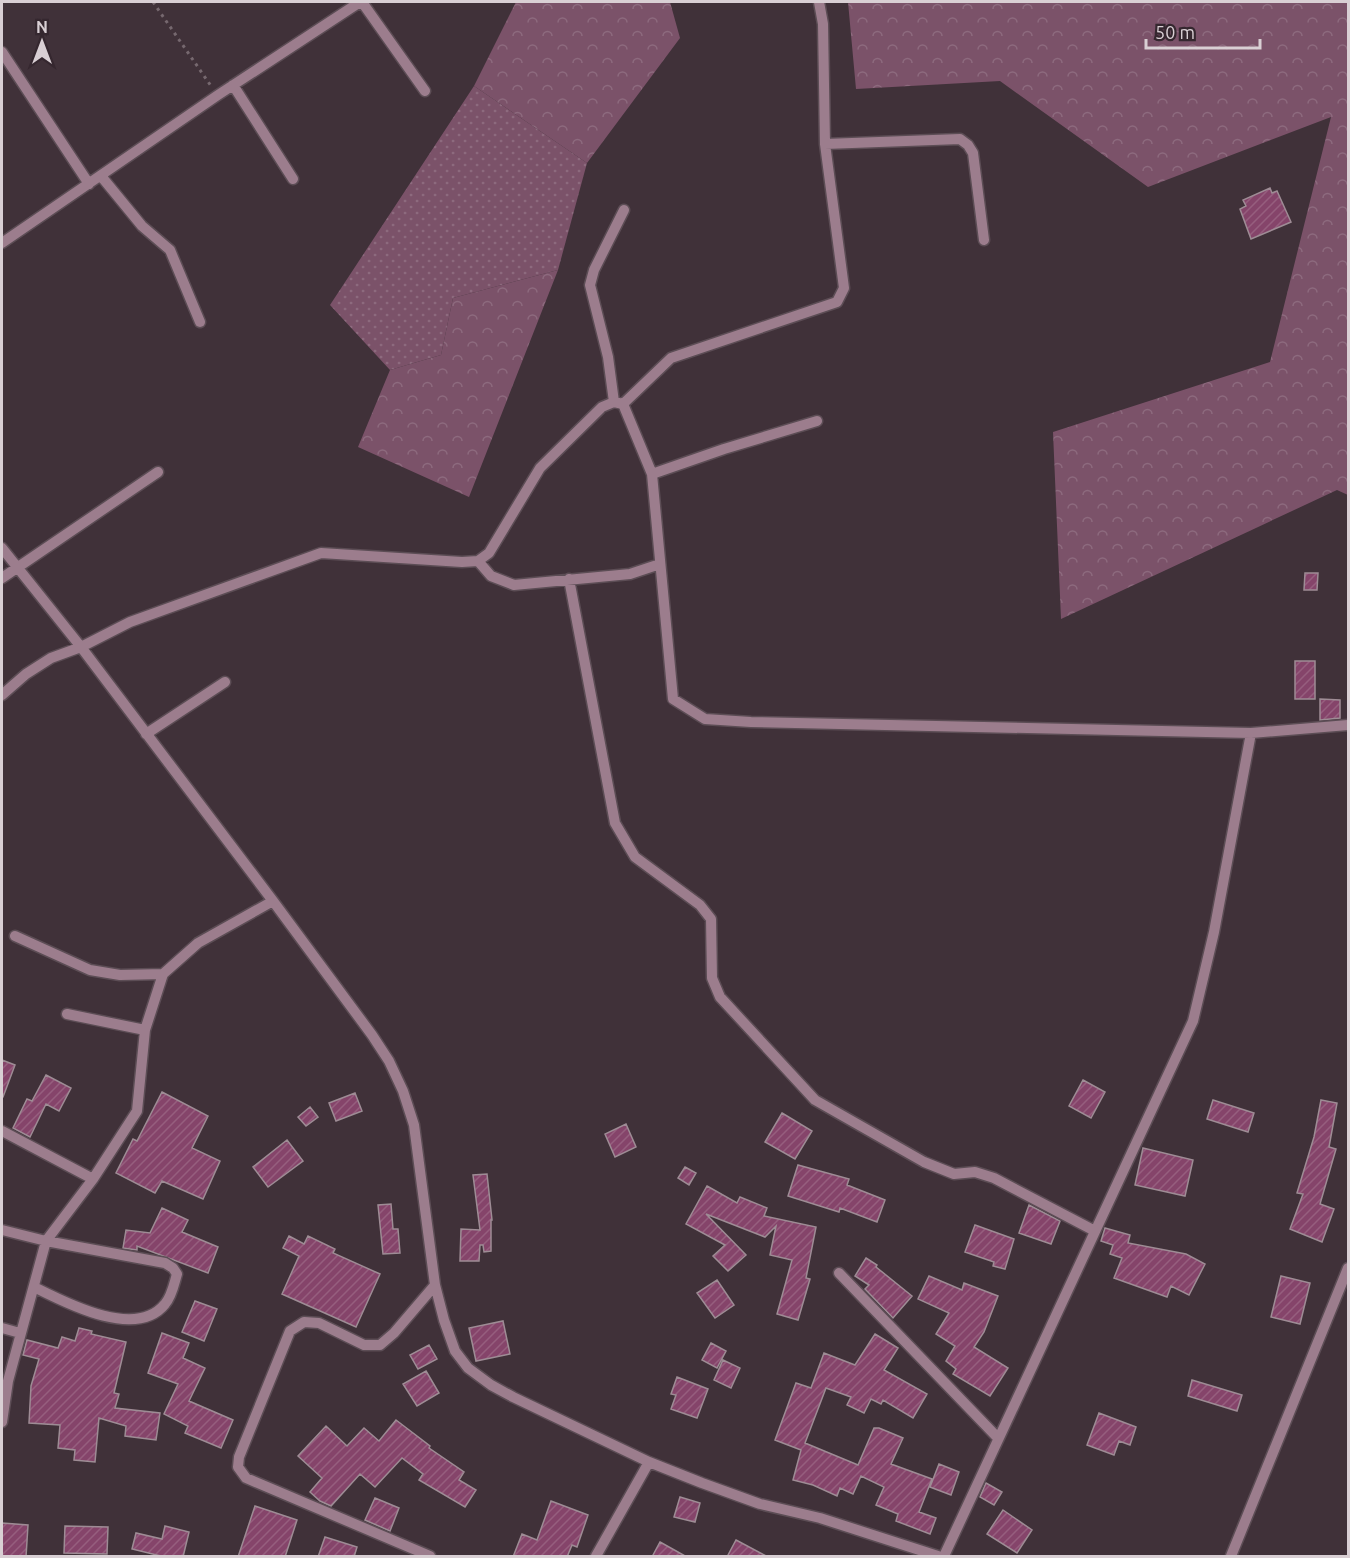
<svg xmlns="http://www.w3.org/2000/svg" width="1350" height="1558" font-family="Ubuntu,sans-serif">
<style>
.grass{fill:url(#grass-dots)}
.forest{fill:url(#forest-crowns)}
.building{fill:url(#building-hatch);stroke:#9e8c95;stroke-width:1.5}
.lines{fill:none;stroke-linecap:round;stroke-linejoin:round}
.minor-casing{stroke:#5c4d55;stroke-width:13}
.path{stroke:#76686f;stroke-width:3;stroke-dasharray:3 4.5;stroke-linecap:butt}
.minor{stroke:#9c7d8d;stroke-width:10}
</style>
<defs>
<pattern id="grass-dots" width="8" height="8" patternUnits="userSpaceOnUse" patternTransform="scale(1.5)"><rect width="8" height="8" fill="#7b5269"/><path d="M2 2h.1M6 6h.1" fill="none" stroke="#8d6a7e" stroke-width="1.8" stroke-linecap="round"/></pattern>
<pattern id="forest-crowns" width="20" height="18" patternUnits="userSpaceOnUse" patternTransform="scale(1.5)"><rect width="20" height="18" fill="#7b5269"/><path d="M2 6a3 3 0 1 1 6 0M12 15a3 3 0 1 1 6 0" fill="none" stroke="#8d6a7e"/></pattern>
<pattern id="building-hatch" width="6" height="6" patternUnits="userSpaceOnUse" patternTransform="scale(1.5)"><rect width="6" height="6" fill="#85446a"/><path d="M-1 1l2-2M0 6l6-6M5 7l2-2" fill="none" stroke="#965e7e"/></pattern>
</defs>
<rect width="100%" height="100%" fill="#403139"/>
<path class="grass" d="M474 86 587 163 558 270 453 298 441 355 390 370 330 305Z"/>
<path class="forest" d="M516 2H670L680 38 587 163 474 86Z
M848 2H1348V495L1337 490 1061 619 1053 432 1270 362 1331 117 1148 187 1000 81 856 89Z
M558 270 469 497 358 447 390 370 441 355 453 298Z"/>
<path class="building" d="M1270 188 1272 193 1277 191 1291 222 1251 239 1240 209 1246 206 1243 200Z
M1305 573H1318L1317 590H1304Z
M1295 661H1315V699H1295Z
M1320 699 1340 700V718L1320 720Z
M2 1060 15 1065 3 1097H2Z
M46 1075 71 1088 59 1111 46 1104 30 1137 13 1128 27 1099 32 1101Z
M1083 1080 1105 1092 1091 1118 1069 1106Z
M162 1092 208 1116 192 1148 220 1161 203 1199 162 1181 155 1193 116 1173 133 1139 137 1141Z
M355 1093 362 1111 336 1121 329 1103Z
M1213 1100 1254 1113 1248 1132 1207 1119Z
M1321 1100 1337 1103 1329 1147 1336 1149 1320 1204 1334 1209 1322 1242 1290 1229 1303 1194 1297 1193 1314 1137Z
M310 1107 318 1117 306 1126 298 1117Z
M782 1113 812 1131 795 1159 765 1142Z
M626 1124 636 1147 615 1157 605 1134Z
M287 1140 303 1161 268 1187 253 1167Z
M1143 1148 1193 1160 1185 1196 1135 1185Z
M798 1165 849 1179 847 1185 885 1200 877 1222 840 1208 839 1212 788 1196Z
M685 1167 696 1173 689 1185 678 1178Z
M487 1174 492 1220H491V1251L484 1252 483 1245H480L479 1261H460L461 1229 480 1230 473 1175Z
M707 1186 737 1203 740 1197 767 1208 764 1216 816 1227 806 1278 810 1279 798 1320 777 1314 792 1260 770 1255 776 1226 765 1237 706 1214 746 1255 728 1271 713 1256 725 1245 686 1224Z
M391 1204 393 1229H398L400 1253 383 1254 378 1205Z
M1029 1205 1060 1221 1051 1244 1019 1233Z
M162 1208 188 1220 182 1232 218 1247 208 1273 137 1246V1250L123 1248 126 1230 150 1233Z
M975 1225 1014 1239 1005 1269 993 1266 994 1262 965 1252Z
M1105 1228 1130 1235 1128 1243 1186 1254 1205 1264 1189 1295 1171 1286 1167 1297 1114 1278 1122 1258 1110 1254 1113 1245 1101 1241Z
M289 1236 304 1244 308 1236 335 1249 333 1253 380 1274 356 1327 282 1294 299 1256 283 1248Z
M866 1258 877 1265 876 1267 912 1296 893 1318 865 1289 869 1285 855 1276Z
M929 1276 962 1290 964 1283 998 1296 984 1332 974 1347 1008 1368 990 1396 953 1374 956 1369 946 1361 955 1346 936 1334 949 1313 918 1299Z
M1281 1276 1310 1283 1300 1324 1271 1317Z
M717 1280 734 1305 715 1318 697 1293Z
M195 1301 217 1309 204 1341 182 1332Z
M503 1321 510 1354 476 1361 469 1328Z
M79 1328 92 1331 91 1334 126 1342 114 1393 119 1394 115 1408 160 1413 156 1440 125 1436 126 1426 99 1418 95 1462 74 1460 75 1450 58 1448 60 1425 29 1423 31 1386 39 1359 23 1355 27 1340 58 1348 62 1337 75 1341Z
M162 1333 189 1343 183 1358 205 1368 189 1401 233 1420 221 1448 185 1433 188 1426 164 1414 178 1384 148 1373Z
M875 1334 898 1348 884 1370 927 1394 913 1418 883 1400 881 1404 871 1399 864 1413 847 1405 851 1397 826 1388 805 1443 858 1465 874 1428H879L903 1438 891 1464 932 1479 919 1512 936 1518 930 1534 896 1521 898 1514 876 1505 884 1487 861 1476 853 1494 840 1488 837 1496 813 1485 793 1480 801 1450 775 1440 796 1383 811 1388 824 1353 855 1365Z
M711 1343 726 1351 717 1368 702 1360Z
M429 1345 437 1359 418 1369 410 1355Z
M723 1360 740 1368 731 1388 714 1380Z
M426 1371 439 1393 417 1406 403 1384Z
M677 1377 708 1389 697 1418 671 1409 676 1395 671 1394Z
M1192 1380 1242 1395 1237 1411 1188 1396Z
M1099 1413 1136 1427 1130 1445 1119 1441 1114 1455 1087 1445Z
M396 1420 430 1446 429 1448 464 1472 459 1480 476 1490 465 1507 419 1480 423 1474 402 1458 375 1487 360 1474 331 1506 320 1501 310 1492 322 1478 298 1456 326 1426 347 1446 364 1428 379 1441Z
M939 1464 959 1472 951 1495 930 1487Z
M986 1483 1002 1492 994 1505 980 1497Z
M680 1497 700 1503 695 1522 674 1517Z
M375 1498 399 1508 390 1531 365 1520Z
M551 1501 588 1515 577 1547 572 1545 567 1557H513L522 1534 537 1540Z
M255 1506 297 1520 285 1557H238Z
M1003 1510 1032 1530 1017 1553 987 1534Z
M2 1523 28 1525 26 1557H2Z
M65 1526 108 1527 107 1554 64 1553Z
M165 1526 189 1532 183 1557H165L132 1549 136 1533 162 1539Z
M325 1537 357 1547 354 1557H318Z
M736 1540 768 1557H727Z
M660 1542 687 1557H652Z"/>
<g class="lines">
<g class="minor-casing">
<path id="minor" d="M362 2 425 91
M2 52 89 184
M233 85 293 179
M825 144 960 139 968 145 973 153 984 240
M101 176 142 226 170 250 200 322
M2 243 218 95 360 2
M614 402 608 357 590 285 594 270 624 210
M623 404 671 358 837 302 844 288 825 144 823 24 819 2
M652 474 724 449 817 421
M2 548 81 647 273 901 372 1035 389 1061 403 1091 414 1125 435 1285 444 1320 455 1351 468 1368 491 1385 513 1397 649 1462 702 1483 760 1504 820 1518 938 1556
M478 561 491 576 514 585 630 574 660 564
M2 578 158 472
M569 579 615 823 635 857 700 905 711 919 712 978 720 997 815 1100 924 1162 954 1174 975 1172 994 1178 1095 1231
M2 695 26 674 51 658 81 647 130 622 321 553 462 562 478 561 489 553 540 468 602 407 614 402 623 404 652 474 673 699 705 719 751 722 1251 733 1348 725
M146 734 225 682
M15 936 90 970 120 975 163 974
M67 1014 145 1030
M2 1131 93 1179
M2 1230 46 1241 165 1263 173 1268 177 1274C174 1284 172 1296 165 1304 136 1340 66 1303 34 1287
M839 1273 997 1437
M2 1328 20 1333
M2 1422 8 1381 46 1241 93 1179 137 1111 145 1030 163 974 198 943 273 901
M430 1556 246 1478 238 1467 239 1457 290 1331 304 1322 319 1323 364 1345H380L394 1333 435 1285
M596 1556 649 1462
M944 1556 1193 1021 1214 932 1251 733
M1231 1556 1348 1268"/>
</g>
<path class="path" d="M153 2 211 86"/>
<use href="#minor" class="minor"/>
</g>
<rect width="1350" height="1558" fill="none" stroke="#d9cfd4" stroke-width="6"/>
<g transform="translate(42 42)" stroke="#35272f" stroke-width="4.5" paint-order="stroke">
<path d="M0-4.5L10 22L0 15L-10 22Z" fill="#d9cfd4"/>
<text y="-9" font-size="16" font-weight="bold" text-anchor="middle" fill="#d9cfd4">N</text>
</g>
<path d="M1146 39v9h114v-9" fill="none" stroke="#d9cfd4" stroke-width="3"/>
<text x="1155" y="39" font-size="18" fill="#d9cfd4" stroke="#35272f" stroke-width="4.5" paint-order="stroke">50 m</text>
</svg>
